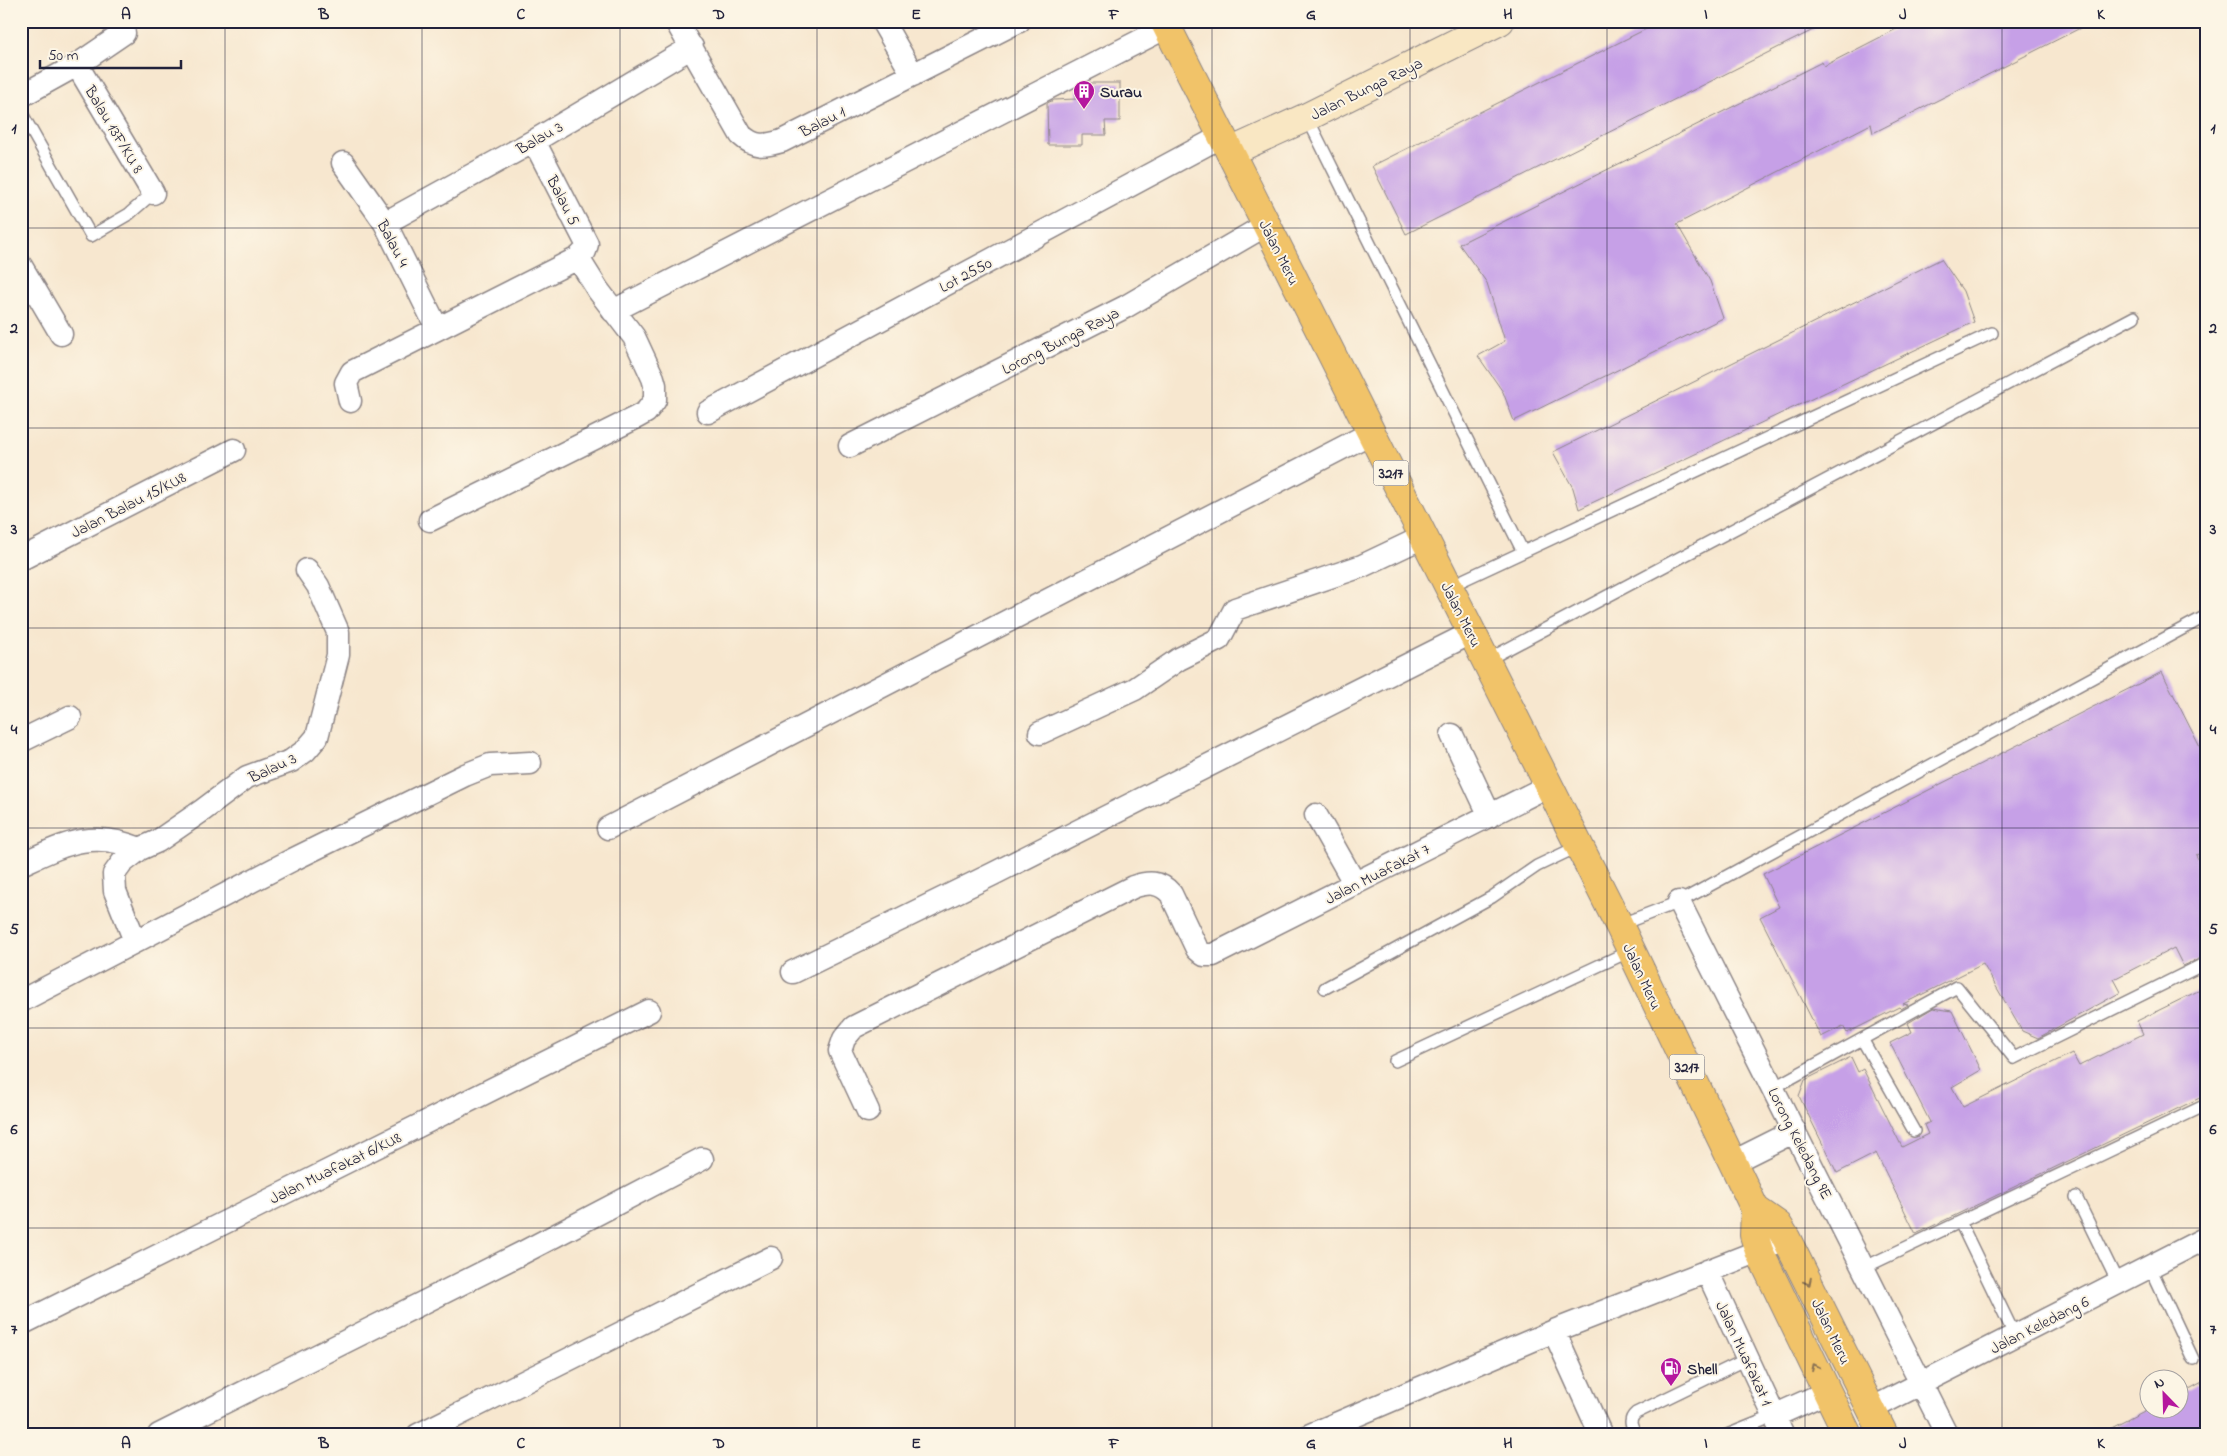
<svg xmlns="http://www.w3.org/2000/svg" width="2227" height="1456" font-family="'Indie Flower',sans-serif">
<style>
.building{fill:#c6a0e7}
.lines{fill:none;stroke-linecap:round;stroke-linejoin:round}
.lane-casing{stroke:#8c8485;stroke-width:14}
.street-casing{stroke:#8c8485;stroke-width:25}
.secondary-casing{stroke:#8c8485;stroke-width:30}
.primary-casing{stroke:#8c8485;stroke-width:30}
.lane{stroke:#fff;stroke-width:11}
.street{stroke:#fff;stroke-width:22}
.secondary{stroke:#f9e7c3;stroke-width:28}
.primary{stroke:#f1c369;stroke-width:28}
.oneway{stroke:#8a7252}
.grid{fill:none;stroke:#22223b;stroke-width:1;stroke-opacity:0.55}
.labels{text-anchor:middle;stroke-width:4;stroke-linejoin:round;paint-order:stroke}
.shield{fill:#fcf5e5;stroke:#63616e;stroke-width:1}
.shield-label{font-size:15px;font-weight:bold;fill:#22223b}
.street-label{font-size:16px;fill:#22223b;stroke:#fcf5e5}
.poi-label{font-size:16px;font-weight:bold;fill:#22223b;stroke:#fcf5e5;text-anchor:start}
.neatline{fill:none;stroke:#22223b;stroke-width:2}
.grid-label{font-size:16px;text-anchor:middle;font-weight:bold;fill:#22223b}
</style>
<rect width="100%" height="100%" fill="#fcf5e5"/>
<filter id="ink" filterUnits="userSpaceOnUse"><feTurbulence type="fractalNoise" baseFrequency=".02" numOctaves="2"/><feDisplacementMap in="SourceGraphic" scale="10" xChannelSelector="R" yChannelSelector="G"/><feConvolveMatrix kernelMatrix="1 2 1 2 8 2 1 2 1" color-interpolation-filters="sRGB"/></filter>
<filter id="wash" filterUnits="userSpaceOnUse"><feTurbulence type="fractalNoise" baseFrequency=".0096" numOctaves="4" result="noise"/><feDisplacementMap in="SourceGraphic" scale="20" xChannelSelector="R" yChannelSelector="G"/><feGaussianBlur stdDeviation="1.12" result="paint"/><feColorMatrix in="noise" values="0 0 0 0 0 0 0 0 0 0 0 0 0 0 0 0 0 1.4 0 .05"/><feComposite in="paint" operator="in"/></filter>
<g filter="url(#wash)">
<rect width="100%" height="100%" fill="#f7e7cf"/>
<g id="blocks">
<path class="building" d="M1662 21H1831L1406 234 1372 166Z
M1912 21H2094L1873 133 1871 124 1677 224 1710 281 1723 318 1514 421 1503 392 1478 356 1505 341 1487 283 1459 244 1822 62 1824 66Z
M1086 83H1120V121H1105L1106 135H1082V145H1048L1047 103 1054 100 1076 99V89Z
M1941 259 1963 291 1974 322 1579 509 1573 488 1553 452Z
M2162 672 2206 759V851L2196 855 2206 874V956L2183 966 2174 948 2114 979 2121 992 2038 1038 2022 1031 1983 964 1903 1004 1908 1005 1901 1009 1899 1007 1847 1033 1843 1026 1821 1037 1760 917 1779 907 1763 874Z
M2206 987V1095L1916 1234 1876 1153 1837 1173 1799 1096 1805 1080 1851 1057 1858 1072 1863 1069 1902 1147 1928 1134 1924 1125 1930 1122 1890 1043 1912 1032 1908 1023 1933 1008 1952 1011 1981 1070 1952 1087 1963 1107 2072 1053 2079 1066 2143 1034 2137 1021Z
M2206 1380V1435H2098L2150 1408H2180V1394Z"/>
</g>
</g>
<g filter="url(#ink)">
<use href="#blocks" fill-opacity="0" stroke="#8c8485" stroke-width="1"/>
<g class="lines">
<g class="lane-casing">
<path id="lane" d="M21 112 91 236 129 214 153 193
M1307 117 1523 552 1992 333
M1448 587 1523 552
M1485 661 2134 317
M1619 925 1679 902 2206 616
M1325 988 1492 897 1537 866 1579 846
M1862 1039 1914 1131
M1395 1061 1630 951
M1773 1088 1957 987 2014 1058 2206 963
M2076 1197 2118 1283
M1960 1222 2015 1336
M2150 1267 2193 1359
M1863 1268 2206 1105
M1636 1435C1631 1426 1628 1420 1636 1413L1747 1359
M1727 1435 1774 1416"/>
</g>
<g class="street-casing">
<path id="street" d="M676 21 741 135C755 148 765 146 782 141L1019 21
M882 21 913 75
M77 65 153 193
M21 96 77 65 124 33
M343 163 385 223 437 328
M385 223 534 141 692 47
M21 266 61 334
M613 311 1167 27
M350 401 346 383 352 372 578 258 585 251 587 244 534 141
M708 412 1222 136
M850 446 1125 307 1266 225
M430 520 637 417 646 412 655 400V385L653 378 634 337 598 290 578 258
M21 559 234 450
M1040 733 1135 689 1179 659 1219 639 1235 609 1362 566 1423 537
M1452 735 1490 816
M21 741 70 717
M1316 815 1355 884
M608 828 1371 433
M21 864C65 844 92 829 140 849
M1679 902 1947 1435
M135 941 115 891 114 874 122 863 140 849 158 841 203 810 247 777 291 761 305 751 317 737 338 655V632L318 586 307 570
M793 972 993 874 1471 633
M21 1001 292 860 465 775 490 765 530 763
M868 1111 840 1051 844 1039 854 1027 1133 887C1148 882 1160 881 1171 894L1197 949 1204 955H1213L1548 786
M1733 1162 1795 1131
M1707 1271 1783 1435
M21 1324 649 1011
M1554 1331 1601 1435
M1871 1409 2206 1238
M1774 1416 1827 1392
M159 1435 522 1253 702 1159
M418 1435 771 1258
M1310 1435 1554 1331 1759 1251 1786 1238"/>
</g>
<g class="secondary-casing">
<path id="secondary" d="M1230 152 1307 117 1500 21"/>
</g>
<g class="primary-casing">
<path id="primary" d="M1164 21 1619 925 1755 1209 1754 1235 1759 1251 1848 1435
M1755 1209 1778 1225 1786 1238 1884 1435"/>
</g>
<use href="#lane" class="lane"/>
<use href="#street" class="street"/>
<use href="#secondary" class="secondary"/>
<use href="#primary" class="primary"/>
</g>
<defs><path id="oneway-chevron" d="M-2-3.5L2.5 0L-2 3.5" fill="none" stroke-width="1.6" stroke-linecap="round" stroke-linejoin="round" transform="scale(1.25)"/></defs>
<g class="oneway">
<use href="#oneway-chevron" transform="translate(1808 1282) rotate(64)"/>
<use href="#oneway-chevron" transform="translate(1815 1367) rotate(-116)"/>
</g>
</g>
<path class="grid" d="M225 21V1435M422 21V1435M620 21V1435M817 21V1435M1015 21V1435M1212 21V1435M1410 21V1435M1607 21V1435M1805 21V1435M2002 21V1435M21 228H2206M21 428H2206M21 628H2206M21 828H2206M21 1028H2206M21 1228H2206"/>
<defs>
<g id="building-pin" transform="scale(1.125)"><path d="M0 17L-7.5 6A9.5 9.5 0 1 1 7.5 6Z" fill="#b5179e" stroke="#fcf5e5"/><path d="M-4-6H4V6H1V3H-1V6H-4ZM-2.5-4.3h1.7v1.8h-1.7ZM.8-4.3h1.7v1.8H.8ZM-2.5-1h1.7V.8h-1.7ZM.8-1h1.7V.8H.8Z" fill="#fff"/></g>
<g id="fuel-pin" transform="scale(1.125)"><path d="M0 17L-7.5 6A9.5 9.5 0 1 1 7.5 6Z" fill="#b5179e" stroke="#fcf5e5"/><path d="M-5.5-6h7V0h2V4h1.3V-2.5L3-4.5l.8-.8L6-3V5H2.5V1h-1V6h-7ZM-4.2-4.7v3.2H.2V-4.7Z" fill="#fff"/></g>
</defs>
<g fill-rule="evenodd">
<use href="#building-pin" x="1084" y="91"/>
<use href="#fuel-pin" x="1671" y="1368"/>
</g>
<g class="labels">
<g class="shield">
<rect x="1373.5" y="460.5" width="35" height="25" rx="4"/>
<rect x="1669.5" y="1054.5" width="35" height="25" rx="4"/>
</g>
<g class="shield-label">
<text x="1391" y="478">3217</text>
<text x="1687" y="1072">3217</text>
</g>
<g class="street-label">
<text transform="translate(1366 88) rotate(-26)" y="6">Jalan Bunga Raya</text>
<text transform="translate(822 121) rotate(-27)" y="6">Balau 1</text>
<text transform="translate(115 129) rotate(59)" y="6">Balau 13F/KU 8</text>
<text transform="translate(539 137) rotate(-30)" y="6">Balau 3</text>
<text transform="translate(564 200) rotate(63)" y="6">Balau 5</text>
<text transform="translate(394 243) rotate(62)" y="6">Balau 4</text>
<text transform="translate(1280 252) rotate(63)" y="6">Jalan Meru</text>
<text transform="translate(965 274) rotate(-28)" y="6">Lot 2550</text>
<text transform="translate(1060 340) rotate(-27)" y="6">Lorong Bunga Raya</text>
<text transform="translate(128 504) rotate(-27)" y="6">Jalan Balau 15/KU8</text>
<text transform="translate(1462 614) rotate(63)" y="6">Jalan Meru</text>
<text transform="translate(272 767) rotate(-25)" y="6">Balau 3</text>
<text transform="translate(1377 873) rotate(-27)" y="6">Jalan Muafakat 7</text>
<text transform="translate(1643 976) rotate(65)" y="6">Jalan Meru</text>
<text transform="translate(1801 1143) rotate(63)" y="6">Lorong Keledang 9E</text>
<text transform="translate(335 1167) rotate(-26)" y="6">Jalan Muafakat 6/KU8</text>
<text transform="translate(2039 1324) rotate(-27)" y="6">Jalan Keledang 6</text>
<text transform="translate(1832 1331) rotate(64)" y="6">Jalan Meru</text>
<text transform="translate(1745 1353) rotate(65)" y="6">Jalan Muafakat 1</text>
</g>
<g class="poi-label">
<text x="1100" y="97">Surau</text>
<text x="1687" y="1374">Shell</text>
</g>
</g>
<rect width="2227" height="1456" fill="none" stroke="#fcf5e5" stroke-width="55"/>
<g transform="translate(2164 1394) rotate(337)"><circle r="24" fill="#fcf5e5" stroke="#a5a1a1"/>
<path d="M0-4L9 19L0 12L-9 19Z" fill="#b5179e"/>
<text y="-8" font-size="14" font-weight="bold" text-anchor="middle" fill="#22223b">N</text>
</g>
<path d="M40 60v8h141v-8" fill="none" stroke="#22223b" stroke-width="2.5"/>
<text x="48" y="60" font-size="15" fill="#22223b" stroke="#fcf5e5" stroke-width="4" paint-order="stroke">50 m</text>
<rect x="28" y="28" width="2172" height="1400" class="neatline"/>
<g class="grid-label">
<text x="126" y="19">A</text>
<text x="324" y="19">B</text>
<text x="521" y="19">C</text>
<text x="719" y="19">D</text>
<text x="916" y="19">E</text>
<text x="1114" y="19">F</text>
<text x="1311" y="19">G</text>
<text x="1508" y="19">H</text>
<text x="1706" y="19">I</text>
<text x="1903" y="19">J</text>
<text x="2101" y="19">K</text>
<text x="14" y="133">1</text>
<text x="2213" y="133">1</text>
<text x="14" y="333">2</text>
<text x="2213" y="333">2</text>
<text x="14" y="534">3</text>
<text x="2213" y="534">3</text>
<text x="14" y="734">4</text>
<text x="2213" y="734">4</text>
<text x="14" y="934">5</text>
<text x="2213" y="934">5</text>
<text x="14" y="1134">6</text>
<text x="2213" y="1134">6</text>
<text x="14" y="1334">7</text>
<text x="2213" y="1334">7</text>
<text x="126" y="1448">A</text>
<text x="324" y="1448">B</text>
<text x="521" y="1448">C</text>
<text x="719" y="1448">D</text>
<text x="916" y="1448">E</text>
<text x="1114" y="1448">F</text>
<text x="1311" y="1448">G</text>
<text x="1508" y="1448">H</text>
<text x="1706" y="1448">I</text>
<text x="1903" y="1448">J</text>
<text x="2101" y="1448">K</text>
</g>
</svg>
